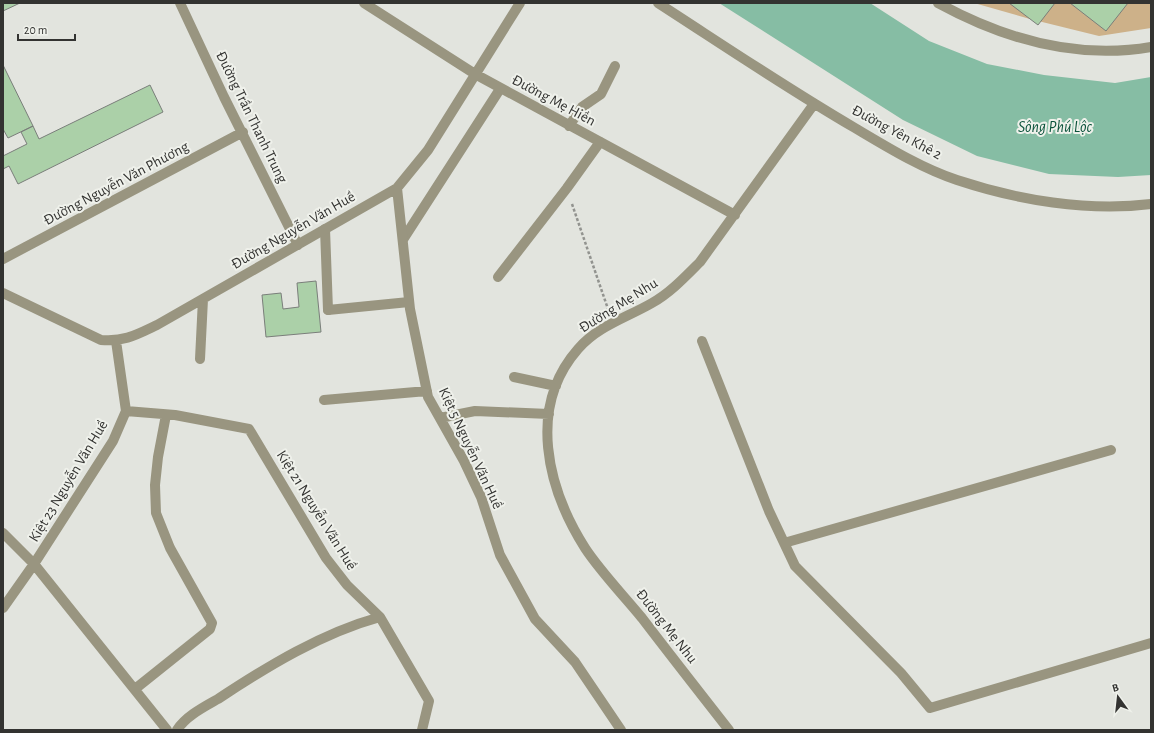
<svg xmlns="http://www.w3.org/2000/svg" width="1154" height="733" font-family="'Alegreya Sans',sans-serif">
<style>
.green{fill:#cdb189}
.water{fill:#86bda4}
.building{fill:#abd0a8;stroke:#7a7e7a}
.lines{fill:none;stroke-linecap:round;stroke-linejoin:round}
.path{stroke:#92938f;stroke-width:2.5;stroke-dasharray:3 2;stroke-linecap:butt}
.lane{stroke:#999580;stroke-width:10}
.street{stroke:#999580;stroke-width:10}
.labels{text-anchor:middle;stroke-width:4;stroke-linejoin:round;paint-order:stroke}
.street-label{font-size:15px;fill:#333331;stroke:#eff1eb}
.water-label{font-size:16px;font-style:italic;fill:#0b533b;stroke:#eff1eb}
</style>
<rect width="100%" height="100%" fill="#e2e4de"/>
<path class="green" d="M974 3H1151V28L1099 36 1030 19Z"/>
<path class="water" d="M719 3H870L929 41 987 64 1044 75 1115 83 1151 77V175L1118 177 1049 174 977 156 903 120Z"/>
<path class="building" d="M3 3H20L3 11Z
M1009 3H1055L1038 25Z
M1070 3H1128L1106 31Z
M3 65 33 126 8 138 3 129Z
M150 85 163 112 18 184 9 166 3 169V156L27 144 21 132 33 126 39 139Z
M316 281 321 332 266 337 262 295 281 293 283 309 299 307 297 283Z"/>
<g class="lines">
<path class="path" d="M572 204 608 309"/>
<path class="lane" d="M325 229 328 310
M404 238 500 89
M498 277 567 188 600 142
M702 341 769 511 795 566 901 673 930 708 1151 643
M784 543 1111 450"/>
<path class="street" d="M180 3 224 97 298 245
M364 3 475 74 735 215
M658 3C723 45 788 89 855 128 887 147 921 168 957 180 1017 200 1088 212 1151 204
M938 3C1004 39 1076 60 1151 47
M569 126 582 107 601 94 615 66
M397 188 410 309 428 397 464 461 481 497 500 555 535 619 575 662 621 730
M3 259 243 132
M3 293 101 340C124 342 136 335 157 325L397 188 428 150 520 3
M328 310 409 302
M200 359 203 299
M514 377 556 386
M324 400 427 391
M126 411 175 415 249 429 326 558 347 585 380 617 429 701 422 730
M440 418 475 411 549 414
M3 533 34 564 167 730
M3 608 34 564 113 441 126 411 116 341
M135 689 210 629 212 623 170 548 156 513 155 485 158 457 166 415
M177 730C186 716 204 707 218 699 268 666 322 633 380 617
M729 730C700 693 671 656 642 618 624 596 600 571 585 548 547 488 527 407 578 349 598 326 626 318 652 303 670 293 685 277 700 262L814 104"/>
</g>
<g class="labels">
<g class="street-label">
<text transform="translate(554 100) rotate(28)" y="5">Đường Mẹ Hiền</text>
<text transform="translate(252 117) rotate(64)" y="5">Đường Trần Thanh Trung</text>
<text transform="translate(897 132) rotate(28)" y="5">Đường Yên Khê 2</text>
<text transform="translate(116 183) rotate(-28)" y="5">Đường Nguyễn Văn Phương</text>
<text transform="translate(293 230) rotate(-30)" y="5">Đường Nguyễn Văn Huề</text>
<text transform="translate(618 305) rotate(-32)" y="5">Đường Mẹ Nhu</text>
<text transform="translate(471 448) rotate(65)" y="5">Kiệt 5 Nguyễn Văn Huề</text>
<text transform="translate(68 481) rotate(-59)" y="5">Kiệt 23 Nguyễn Văn Huề</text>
<text transform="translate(317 510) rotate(58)" y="5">Kiệt 21 Nguyễn Văn Huề</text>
<text transform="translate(667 626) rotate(52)" y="5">Đường Mẹ Nhu</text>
</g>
<g class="water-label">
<text x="1055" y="132">Sông Phú Lộc</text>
</g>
</g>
<rect width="1154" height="733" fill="none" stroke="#333331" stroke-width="8"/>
<g transform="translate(1118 697) rotate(345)" stroke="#eff1eb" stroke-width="3" paint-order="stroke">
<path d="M0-3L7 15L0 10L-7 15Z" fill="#333331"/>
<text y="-6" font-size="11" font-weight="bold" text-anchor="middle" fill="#333331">B</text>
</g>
<path d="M18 34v6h57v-6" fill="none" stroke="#333331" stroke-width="2"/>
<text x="24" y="34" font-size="12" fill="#333331" stroke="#eff1eb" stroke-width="3" paint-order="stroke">20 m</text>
</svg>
